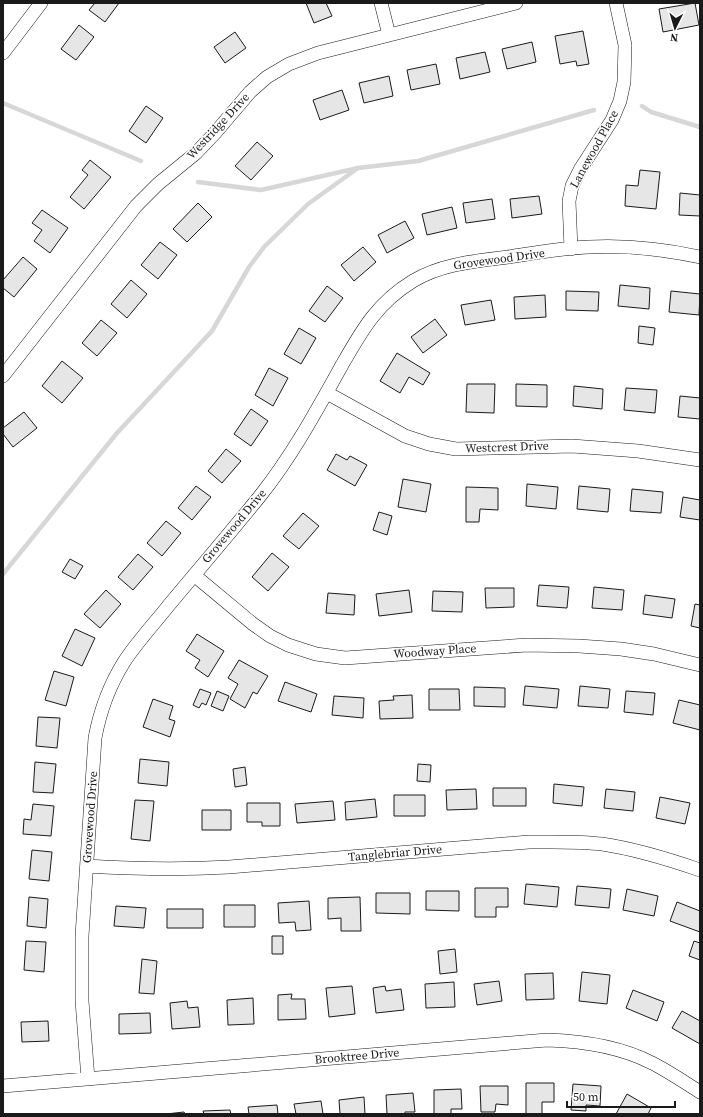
<svg xmlns="http://www.w3.org/2000/svg" width="703" height="1117" font-family="'Source Serif 4',serif">
<style>
.lines{fill:none;stroke-linecap:round;stroke-linejoin:round}
.stream{stroke:#d7d7d7;stroke-width:4.5}
.building{fill:#e6e6e6;stroke:#1a1a1a}
.street-casing{stroke:#1a1a1a;stroke-width:14}
.street{stroke:#fff;stroke-width:13}
.labels{text-anchor:middle;stroke-width:3;stroke-linejoin:round;paint-order:stroke}
.street-label{font-size:12px;fill:#1a1a1a;stroke:#fff}
</style>
<rect width="100%" height="100%" fill="#fff"/>
<g class="lines">
<path class="stream" d="M3 103 141 161
M642 106 651 112 700 127
M198 182 261 190 358 168 418 161 594 110
M3 574 117 433 212 331 249 267 264 247 308 204 358 168"/>
</g>
<path class="building" d="M95 3H119L105 22 89 10Z
M306 3H326L332 16 314 23Z
M695 3 699 25 663 32 659 9Z
M79 25 94 37 76 60 61 49Z
M583 31 589 64 577 66 576 61 560 64 555 36Z
M235 32 246 48 225 63 214 47Z
M532 42 536 62 507 69 502 49Z
M485 52 490 72 460 79 456 58Z
M436 64 440 84 411 90 407 70Z
M389 76 393 96 364 103 359 83Z
M342 90 349 110 320 120 313 100Z
M146 106 163 118 146 143 129 131Z
M257 142 273 156 251 180 235 166Z
M90 160 111 177 84 209 70 197 88 175 82 170Z
M640 170 660 172 656 209 625 206 626 185 638 186Z
M680 193 700 195V216L679 215Z
M539 196 542 214 512 218 510 199Z
M492 199 495 219 466 223 463 203Z
M198 203 212 217 187 242 173 229Z
M452 207 457 228 427 235 422 214Z
M42 210 68 228 50 253 34 241 42 230 32 223Z
M405 221 414 238 387 253 378 235Z
M160 242 177 255 158 279 141 265Z
M363 247 376 262 354 281 341 265Z
M23 257 37 269 14 297 3 288V280Z
M131 280 147 294 127 318 111 304Z
M620 285 650 288 649 309 618 306Z
M327 286 343 298 325 322 309 311Z
M566 291 599 292 598 311 566 310Z
M671 291 700 294 699 315 669 312Z
M545 295 546 317 515 319 514 297Z
M491 300 495 320 465 325 461 305Z
M435 319 447 335 423 353 411 337Z
M101 320 117 333 97 356 82 343Z
M639 326 655 328 653 345 638 343Z
M299 328 316 338 301 364 284 354Z
M397 353 430 373 423 385 409 377 400 393 380 381Z
M62 361 83 378 62 403 42 386Z
M269 368 288 378 273 406 255 395Z
M467 384H495L494 413 466 412Z
M516 384 547 385V407L516 406Z
M574 386 603 389 602 409 573 406Z
M626 388 657 390 655 413 624 410Z
M680 396 700 398V419L678 417Z
M251 409 268 421 251 446 234 434Z
M24 412 37 428 13 447 3 434V428Z
M226 449 241 461 222 483 208 471Z
M336 454 347 460 350 456 367 465 355 486 327 470Z
M403 479 431 484 426 512 398 507Z
M527 484 558 487 556 509 526 506Z
M196 486 211 497 192 520 178 508Z
M579 486 610 489 608 512 577 509Z
M466 487 498 488V510L480 509 479 522H466Z
M632 489 663 492 661 513 630 511Z
M683 497 700 500V520L680 517Z
M379 512 392 516 387 535 373 530Z
M303 513 319 526 299 549 283 536Z
M166 521 181 533 162 556 147 543Z
M272 553 289 567 268 591 252 577Z
M138 554 153 567 133 590 118 577Z
M70 559 83 566 75 579 62 572Z
M539 585 569 587 567 608 537 606Z
M594 587 624 590 622 610 592 608Z
M485 588H514V607L486 608Z
M106 590 121 604 100 628 84 614Z
M409 590 412 612 379 616 376 594Z
M433 591 463 592 462 612 432 611Z
M328 593 355 595 354 615 326 613Z
M645 595 675 599 672 618 643 614Z
M695 604 700 605V628L691 626Z
M75 629 95 638 82 666 62 656Z
M197 634 224 651 208 677 195 668 200 660 186 651Z
M239 660 268 676 257 694 253 692 245 708 230 699 238 684 228 678Z
M54 671 74 677 66 706 45 700Z
M285 682 317 694 311 712 278 701Z
M525 686 559 689 557 708 523 705Z
M580 686 610 689 608 708 578 706Z
M474 687 505 688V707L474 706Z
M200 689 211 693 206 705 202 703 199 708 193 705Z
M429 689H459L460 710H429Z
M217 691 229 696 223 711 211 706Z
M626 691 655 693 653 715 624 712Z
M412 695 413 718 380 719 379 701 394 700 393 696Z
M334 696 364 698 363 718 332 715Z
M153 699 173 706 169 719 175 721 170 737 143 727Z
M679 700 700 705V730L673 723Z
M38 717 60 718 57 748 36 746Z
M140 759 169 762 167 786 138 783Z
M35 762 56 764 53 793 33 792Z
M418 764 431 765 430 782 417 781Z
M245 767 247 785 235 787 233 769Z
M554 784 584 787 582 806 553 803Z
M493 788H526V806H493Z
M476 789 477 809 447 810 446 790Z
M606 789 635 792 633 811 604 808Z
M394 795H425V816H394Z
M660 797 690 803 685 824 656 818Z
M375 799 377 817 346 820 345 802Z
M135 800 154 801 150 841 131 839Z
M333 801 335 820 297 823 295 804Z
M247 803H280V826H262V822H247Z
M33 804 54 806 51 836 23 834 24 819 31 820Z
M202 810H231V830H202Z
M32 850 52 852 49 881 29 879Z
M526 884 559 887 557 907 524 904Z
M577 886 611 889 609 908 575 905Z
M475 888H508V907H496V917H475Z
M627 889 658 896 654 916 623 910Z
M426 891H459V911L426 910Z
M376 893H410V914L376 913Z
M29 897 48 899 46 928 27 926Z
M360 897 361 931H341V918L328 919V898Z
M309 901 311 930 296 931 295 922 279 923 278 903Z
M677 902 700 911V932L670 921Z
M224 905H255V927H224Z
M116 906 146 908 144 928 114 926Z
M167 909H203V928H167Z
M272 936H283V954H272Z
M26 941 46 942 44 972 24 970Z
M694 941 700 943V960L689 956Z
M455 949 457 972 440 974 438 951Z
M142 959 157 961 154 994 139 993Z
M582 972 610 975 607 1004 579 1001Z
M553 973 554 999 526 1000 525 974Z
M499 981 502 1001 477 1005 474 984Z
M454 982 455 1007 426 1008 425 984Z
M352 986 355 1014 329 1017 326 988Z
M385 986 386 991 401 989 404 1010 376 1013 373 988Z
M633 990 664 1002 657 1021 626 1008Z
M292 994 291 999H305L306 1019 278 1020V995Z
M253 998 254 1024 228 1025 227 1000Z
M187 1001 188 1008 198 1007 200 1027 172 1029 170 1003Z
M682 1011 700 1021V1044L672 1028Z
M150 1013 151 1033 119 1034V1014Z
M48 1021 49 1041 22 1042 21 1022Z
M526 1083H554V1102H542V1114H526Z
M573 1084 601 1086 600 1106 586 1105V1111L571 1110Z
M480 1086H508V1105L496 1104 495 1112H481Z
M461 1089 462 1109H451V1114H434V1090Z
M413 1093 415 1112H405V1114H387L386 1095Z
M627 1094 651 1108 648 1114H616Z
M364 1097 365 1114H340L339 1100Z
M321 1101 323 1114H296L294 1104Z
M277 1105 278 1114H249L248 1107Z
M230 1110 231 1114H204L203 1111Z
M184 1112 185 1114H166Z"/>
<g class="lines">
<g class="street-casing">
<path id="street" d="M381 3 389 35
M3 53 41 3
M571 249 569 201 572 186 581 168 612 120 620 101 624 82 625 45 616 3
M3 376 136 206 158 184 196 153 215 133 250 92 267 77 289 64 318 53 516 3
M327 393 405 436 429 444 456 449 572 446 638 451 700 460
M194 575 253 624 270 636 288 645 316 654 345 658 527 645 579 646 621 649 654 654 700 665
M87 866C134 869 181 870 229 867L529 842C553 842 578 841 602 844 636 849 668 859 700 870
M88 1079 82 1001V936L95 738C100 711 109 686 124 662 137 642 154 624 169 605 199 569 230 533 260 496 292 456 317 410 342 365 362 330 377 303 413 281 441 264 476 261 508 257 535 253 562 248 589 247 627 245 663 249 700 257
M3 1086 547 1040C583 1041 619 1046 652 1063 668 1071 684 1082 700 1092"/>
</g>
<use href="#street" class="street"/>
</g>
<g class="labels">
<g class="street-label">
<text transform="translate(218 126) rotate(-47)" y="4">Westridge Drive</text>
<text transform="translate(594 149) rotate(-61)" y="4">Lanewood Place</text>
<text transform="translate(499 259) rotate(-8)" y="4">Grovewood Drive</text>
<text transform="translate(507 447) rotate(-2)" y="4">Westcrest Drive</text>
<text transform="translate(234 526) rotate(-50)" y="4">Grovewood Drive</text>
<text transform="translate(435 651) rotate(-4)" y="4">Woodway Place</text>
<text transform="translate(90 817) rotate(-86)" y="4">Grovewood Drive</text>
<text transform="translate(395 853) rotate(-5)" y="4">Tanglebriar Drive</text>
<text transform="translate(357 1056) rotate(-5)" y="4">Brooktree Drive</text>
</g>
</g>
<rect width="703" height="1117" fill="none" stroke="#1a1a1a" stroke-width="8"/>
<g transform="translate(675 28) rotate(185)" stroke="#ffffff" stroke-width="3" paint-order="stroke">
<path d="M0-3L7 15L0 10L-7 15Z" fill="#1a1a1a"/>
<text y="-6" font-size="11" font-weight="bold" text-anchor="middle" fill="#1a1a1a">N</text>
</g>
<path d="M567 1101v6h108v-6" fill="none" stroke="#1a1a1a" stroke-width="2"/>
<text x="573" y="1101" font-size="12" fill="#1a1a1a" stroke="#ffffff" stroke-width="3" paint-order="stroke">50 m</text>
</svg>
